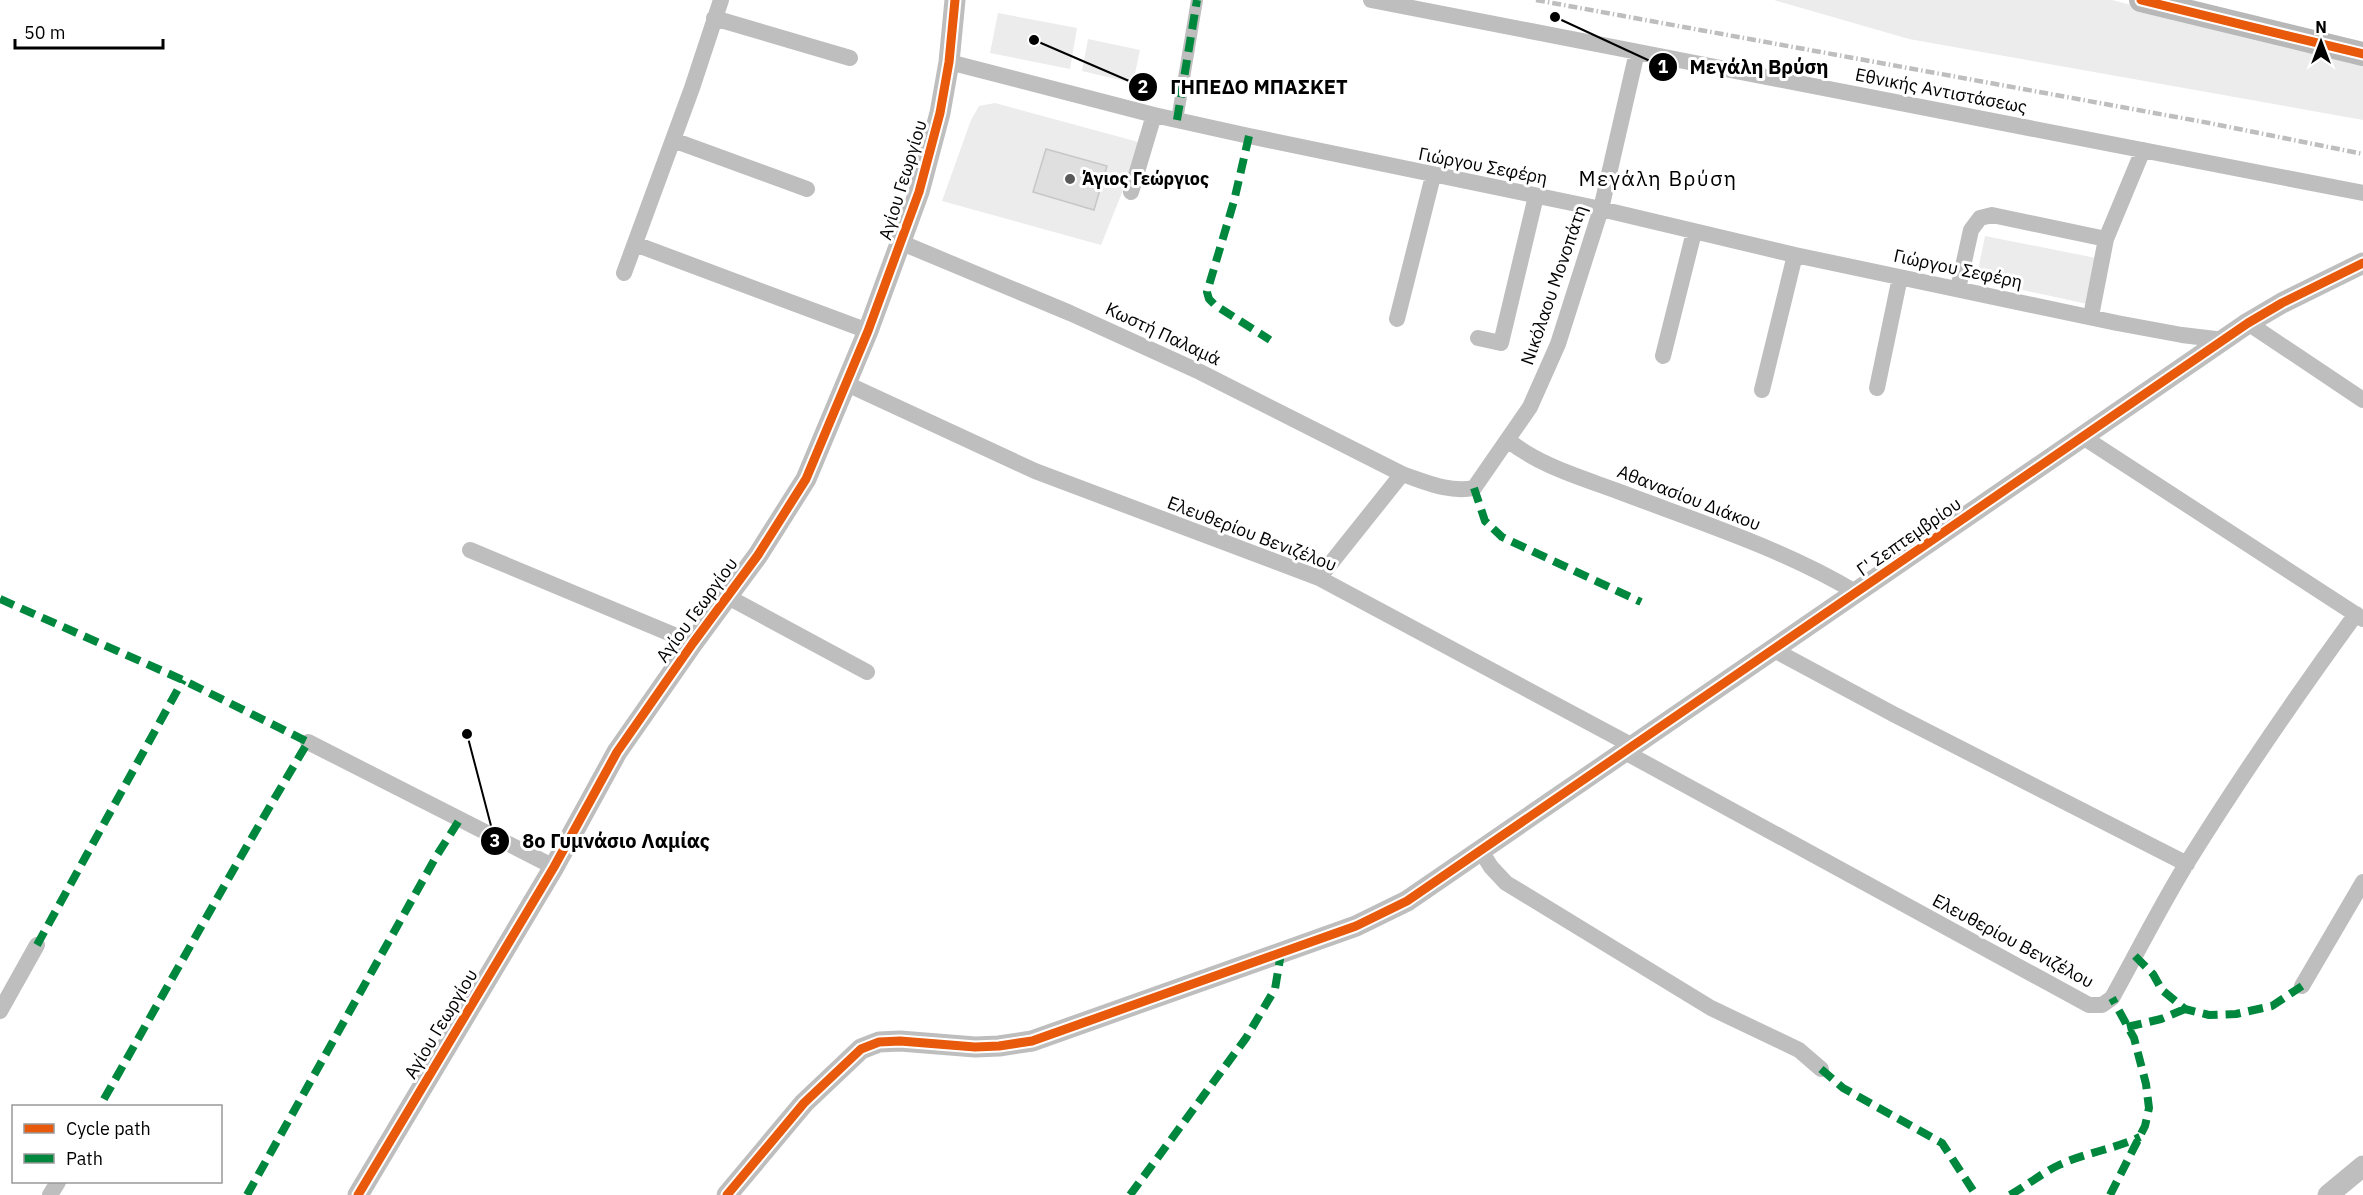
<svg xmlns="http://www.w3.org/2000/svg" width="2363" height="1195" font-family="'IBM Plex Sans',sans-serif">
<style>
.green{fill:#ececec}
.building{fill:#dfdfdf;stroke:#c7c7c7;stroke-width:1.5}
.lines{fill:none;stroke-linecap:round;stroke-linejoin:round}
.pedestrian{stroke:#bebebe;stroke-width:12}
.minor{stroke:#bebebe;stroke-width:16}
.tertiary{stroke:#bebebe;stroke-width:21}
.secondary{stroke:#b8b8b8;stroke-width:24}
.rail{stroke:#bebebe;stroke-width:4.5;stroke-dasharray:9 3 1.5 3;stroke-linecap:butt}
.quiet{stroke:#00873e;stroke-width:8;stroke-dasharray:15 8;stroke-linecap:butt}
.cycleway-casing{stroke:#fff;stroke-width:13}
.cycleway{stroke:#e8590c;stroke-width:9}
.poi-dot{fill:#595959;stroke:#fff;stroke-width:2}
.labels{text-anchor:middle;stroke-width:6;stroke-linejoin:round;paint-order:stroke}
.street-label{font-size:18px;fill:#000;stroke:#fff}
.poi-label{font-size:18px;font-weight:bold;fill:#000;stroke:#fff;text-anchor:start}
.quarter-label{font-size:21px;letter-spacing:1.5px;fill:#000;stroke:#fff}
.leader{fill:none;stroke:#000;stroke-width:2}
.callout-dot{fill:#000;stroke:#fff;stroke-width:2}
.mark-label{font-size:18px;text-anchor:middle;font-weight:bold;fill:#fff}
.callout-label{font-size:20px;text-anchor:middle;font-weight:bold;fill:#000;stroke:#fff;stroke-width:6;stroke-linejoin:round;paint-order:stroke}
</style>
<rect width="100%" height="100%" fill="#fff"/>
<path class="green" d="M1774 0H2112L2363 65V120L1909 39Z
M998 13 1077 28 1070 69 990 53Z
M1088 39 1140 50 1133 83 1082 71Z
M995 103 1142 143 1101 245 942 201 971 120 979 106Z
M1985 236 2101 259 2092 305 1976 280Z"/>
<path class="building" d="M1046 149 1107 166 1094 210 1033 192Z"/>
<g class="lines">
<path class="pedestrian" d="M1177 120 1197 0"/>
<path class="minor" d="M1371 0 2363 193
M714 18 850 58
M949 62 1154 115 1249 136 1601 209 1795 255 2117 323 2182 335 2224 340
M673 140 807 189
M1131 192 1154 115
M902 243 1070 313 1200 372 1402 474
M635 244 868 331
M624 273 692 88 721 0
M1958 289 1971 230 1980 218 1992 215 2106 239
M2091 316 2106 239 2143 150
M1397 319 1433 176
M2248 323 2363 400
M1478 338 1501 343 1536 196
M1663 356 1694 232
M847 384 1035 471 1319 578 1631 745
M1877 388 1900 277
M1762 390 1795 255
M2083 437 2363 619
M1508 440C1539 466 1583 478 1620 492 1699 522 1784 549 1857 593
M470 550 693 643
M1319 578 1402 474C1426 482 1449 493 1474 488L1530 407 1558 344 1601 209 1637 52
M728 597 867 672
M1774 650 1895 715 2187 864
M308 742 554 867
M1623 751 2089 1005H2102L2112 998C2137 953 2160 907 2187 863 2240 778 2297 695 2356 614
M1481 851 1491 867 1506 883 1711 1008 1799 1050 1821 1069
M2302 986 2363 882
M0 1011 37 945
M50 1195 58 1182"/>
<path class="tertiary" d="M358 1195 554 867 617 752 693 643 758 555 806 479 868 331 919 192 940 113 949 62 955 0
M727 1195 804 1103 861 1049 879 1042 900 1041 975 1047 999 1046 1032 1041 1356 926 1407 901 2248 323 2282 303 2363 263
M2328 1195 2363 1166"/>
<path class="secondary" d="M2141 0 2363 54"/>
<path class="rail" d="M1536 0 2209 123 2363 154"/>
<path class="quiet" d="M1177 120 1197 0
M1249 136 1234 201 1207 292 1209 299 1215 305 1270 340
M1474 488 1485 521 1502 537 1641 602
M0 599 183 680 308 742C236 862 169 985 100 1106
M37 945 183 680
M2135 956 2153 974 2162 990 2185 1009 2209 1015 2236 1014 2272 1006 2302 986
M2127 1027 2161 1019 2185 1009
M1821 1069 1843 1088 1942 1143 1976 1195
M247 1195 437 855 460 819
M1130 1195 1246 1038 1275 989 1281 953
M2010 1195C2026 1186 2042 1173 2059 1165 2085 1153 2114 1149 2140 1137
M2110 1195 2145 1126 2149 1108 2146 1084 2134 1038 2112 998"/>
<g class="cycleway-casing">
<path id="cycleway" d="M2141 0 2363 54
M358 1195 554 867 617 752 693 643 758 555 806 479 868 331 919 192 940 113 949 62 955 0
M727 1195 804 1103 861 1049 879 1042 900 1041 975 1047 999 1046 1032 1041 1356 926 1407 901 2248 323 2282 303 2363 263"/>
</g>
<use href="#cycleway" class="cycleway"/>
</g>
<circle class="poi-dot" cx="1070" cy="179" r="6"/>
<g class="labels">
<g class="street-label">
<text transform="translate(1941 91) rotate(11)" y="6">Εθνικής Αντιστάσεως</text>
<text transform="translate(1483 166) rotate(11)" y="6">Γιώργου Σεφέρη</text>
<text transform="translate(903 180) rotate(-73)" y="6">Αγίου Γεωργίου</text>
<text transform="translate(1958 269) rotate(12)" y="6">Γιώργου Σεφέρη</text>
<text transform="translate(1554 285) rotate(-71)" y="6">Νικόλαου Μονοπάτη</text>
<text transform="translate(1163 334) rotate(25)" y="6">Κωστή Παλαμά</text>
<text transform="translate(1689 498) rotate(21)" y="6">Αθανασίου Διάκου</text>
<text transform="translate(1252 534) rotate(21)" y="6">Ελευθερίου Βενιζέλου</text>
<text transform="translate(1909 537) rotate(-35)" y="6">Γ' Σεπτεμβρίου</text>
<text transform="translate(697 610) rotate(-54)" y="6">Αγίου Γεωργίου</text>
<text transform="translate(2013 941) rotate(28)" y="6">Ελευθερίου Βενιζέλου</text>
<text transform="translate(441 1024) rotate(-59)" y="6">Αγίου Γεωργίου</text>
</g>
<g class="poi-label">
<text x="1082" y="185">Άγιος Γεώργιος</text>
</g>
<g class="quarter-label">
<text x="1658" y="186">Μεγάλη Βρύση</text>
</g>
</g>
<path class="leader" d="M1555 17L1663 67M1034 40L1143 87M467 734L495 841"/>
<g class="callout-dot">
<circle cx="1555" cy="17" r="6"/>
<circle cx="1034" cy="40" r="6"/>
<circle cx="467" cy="734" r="6"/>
<circle cx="1663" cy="67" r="15"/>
<circle cx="1143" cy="87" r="15"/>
<circle cx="495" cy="841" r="15"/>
</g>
<g class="mark-label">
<text x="1663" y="73">1</text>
<text x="1143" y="93">2</text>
<text x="495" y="847">3</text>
</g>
<g class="callout-label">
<text x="1759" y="74">Μεγάλη Βρύση</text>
<text x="1259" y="94">ΓΗΠΕΔΟ ΜΠΑΣΚΕΤ</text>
<text x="616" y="848">8ο Γυμνάσιο Λαμίας</text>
</g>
<rect x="12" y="1105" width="210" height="78" fill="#ffffff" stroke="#999999" stroke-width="1.5"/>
<rect x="24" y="1124" width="30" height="9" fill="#e8590c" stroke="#999999" stroke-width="1.5"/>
<text x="66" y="1135" font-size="18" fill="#000000">Cycle path</text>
<rect x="24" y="1154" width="30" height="9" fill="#00873e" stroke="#999999" stroke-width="1.5"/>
<text x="66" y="1165" font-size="18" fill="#000000">Path</text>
<g transform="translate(2321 42)" stroke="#ffffff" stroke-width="4.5" paint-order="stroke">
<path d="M0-4.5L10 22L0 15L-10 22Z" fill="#000000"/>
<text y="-9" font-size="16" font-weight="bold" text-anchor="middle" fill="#000000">N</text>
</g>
<path d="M15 39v9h148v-9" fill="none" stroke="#000000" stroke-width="3"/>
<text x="24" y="39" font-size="18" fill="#000000" stroke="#ffffff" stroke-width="4.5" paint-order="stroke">50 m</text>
</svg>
